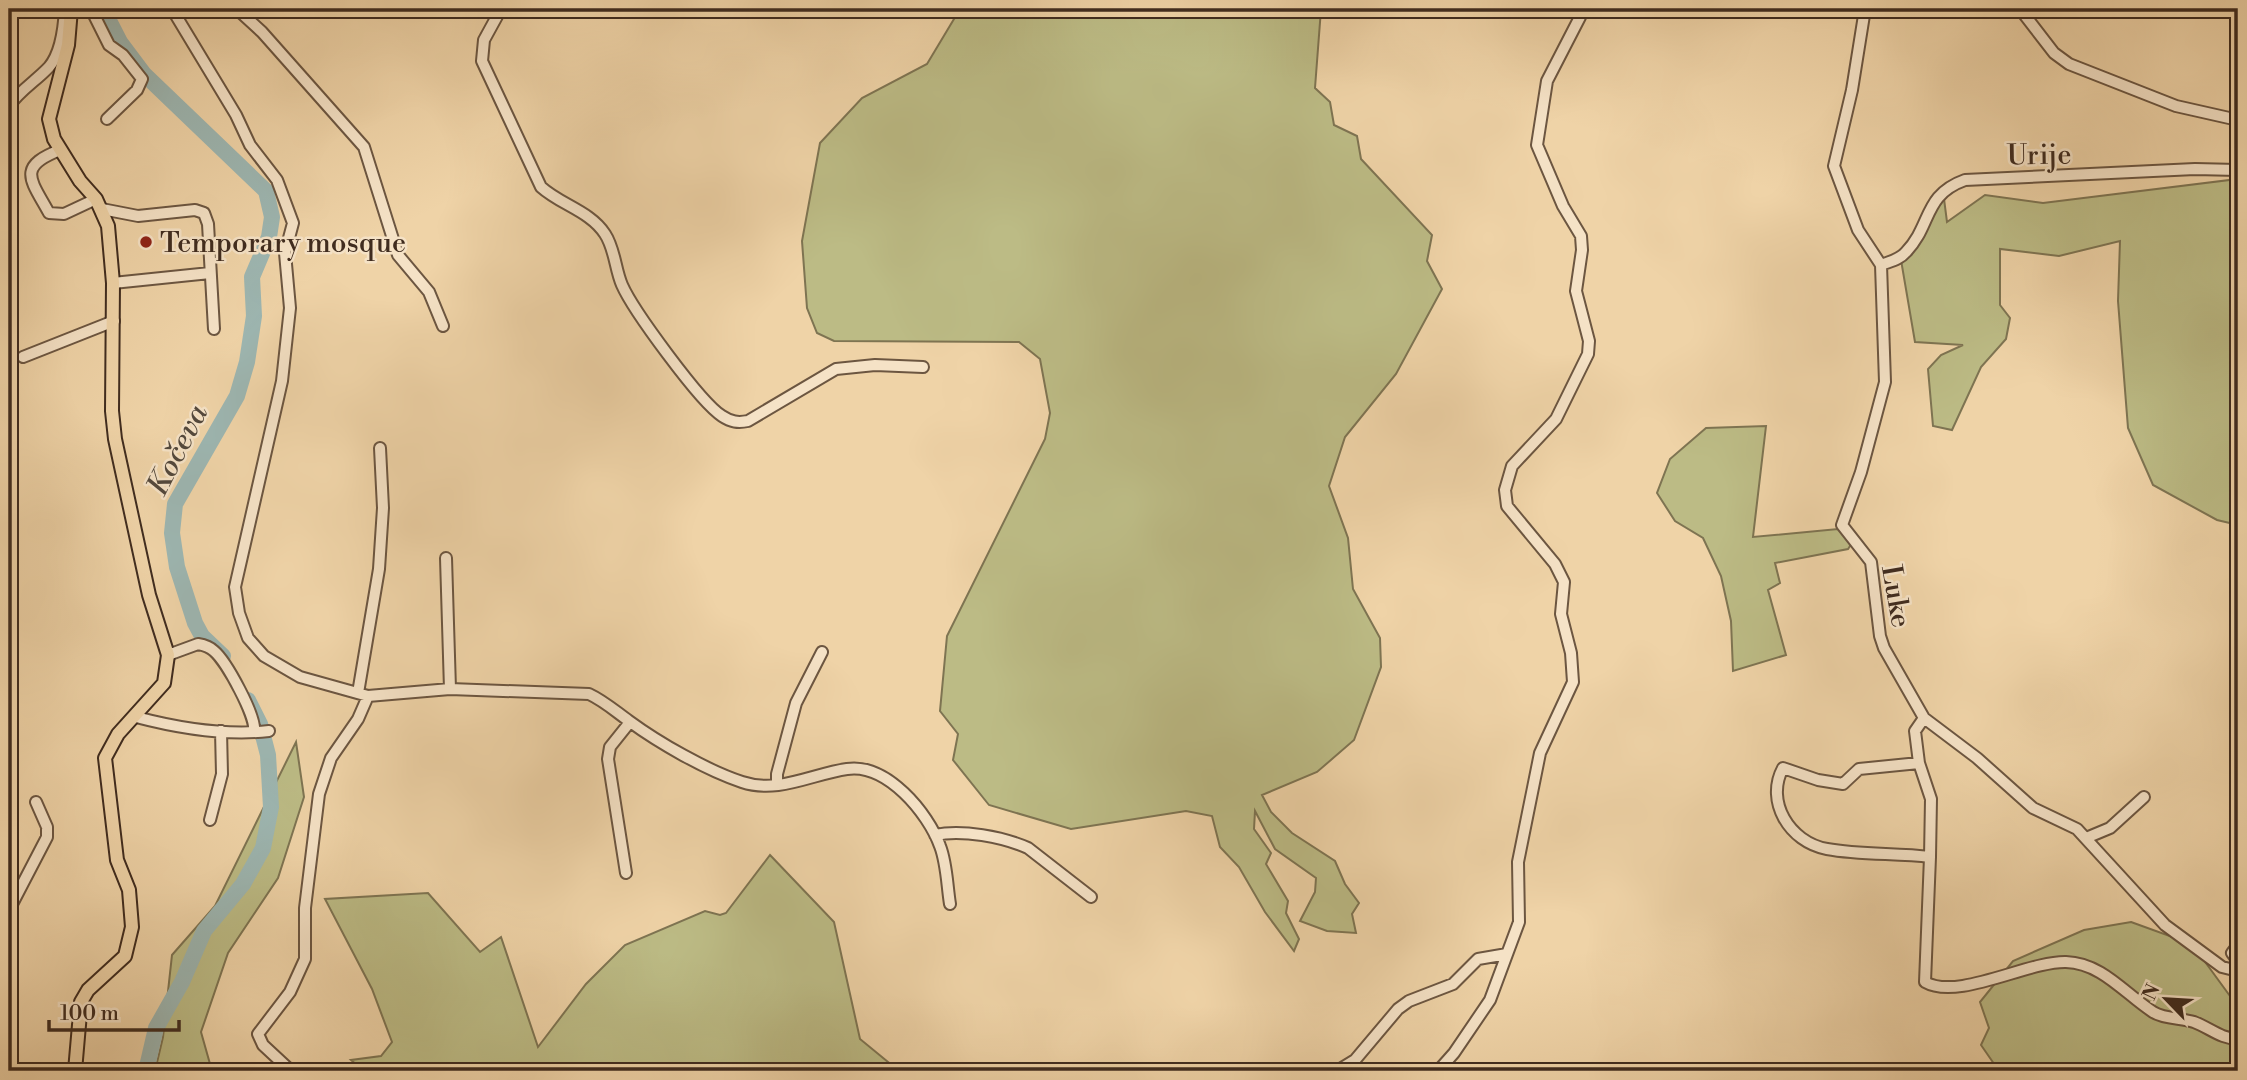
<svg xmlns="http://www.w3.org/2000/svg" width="2247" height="1080" font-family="'Libre Bodoni',serif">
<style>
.green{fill:#bcbb85;stroke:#7e7452;stroke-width:2}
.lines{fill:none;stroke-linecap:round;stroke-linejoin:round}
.river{stroke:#9db6b1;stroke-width:16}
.minor-casing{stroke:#6c5641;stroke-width:14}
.major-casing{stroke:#402c1f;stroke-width:16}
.minor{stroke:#f5e2c6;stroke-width:10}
.major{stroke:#efd3a7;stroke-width:12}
.poi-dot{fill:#8f2418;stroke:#f5e2c6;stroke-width:2.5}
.labels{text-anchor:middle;stroke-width:5;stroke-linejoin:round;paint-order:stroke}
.street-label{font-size:28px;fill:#402c1f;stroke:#f5e2c6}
.poi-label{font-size:28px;fill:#402c1f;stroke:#f5e2c6;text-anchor:start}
.water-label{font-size:30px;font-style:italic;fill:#53483c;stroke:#f5e2c6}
</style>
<rect width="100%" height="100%" fill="#efd3a7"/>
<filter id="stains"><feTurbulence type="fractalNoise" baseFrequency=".00286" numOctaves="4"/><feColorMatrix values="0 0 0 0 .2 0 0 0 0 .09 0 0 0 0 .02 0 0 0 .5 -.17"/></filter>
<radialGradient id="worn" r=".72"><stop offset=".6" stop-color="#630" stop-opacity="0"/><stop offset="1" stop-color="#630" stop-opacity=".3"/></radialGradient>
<path class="green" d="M960 9H1321L1315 88 1330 102 1334 125 1357 136 1361 159 1432 235 1427 261 1442 289 1396 374 1345 437 1329 486 1348 538 1353 589 1380 638 1381 667 1354 740 1317 772 1262 795 1271 812 1292 833 1335 861 1345 884 1359 903 1352 914 1356 933 1327 931 1300 921 1315 892 1316 878 1275 849 1255 811 1254 829 1271 853 1266 864 1288 901 1286 913 1299 939 1294 951 1265 912 1239 867 1220 847 1212 816 1186 811 1071 829 989 805 953 760 958 734 940 711 947 636 1045 439 1050 413 1040 359 1019 342 834 341 817 333 807 308 802 241 820 143 862 98 927 64Z
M2238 179V525L2217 520 2153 485 2128 428 2118 301 2120 241 2059 256 2000 249V305L2010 318 2006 339 1981 367 1952 430 1933 426 1928 369 1941 355 1963 345 1915 342 1901 260 1943 191 1947 222 1985 195 2043 203Z
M1766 426 1753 537 1838 529 1852 543 1848 549 1775 563 1780 583 1768 590 1786 655 1733 671 1731 621 1721 576 1703 538 1675 521 1657 493 1670 459 1706 428Z
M296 742 304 797 278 878 228 953 201 1032 212 1071H155L163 1037 172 955 215 906Z
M770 855 834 922 860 1039 899 1071H364L351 1060 381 1056 392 1042 372 989 325 899 428 893 480 952 501 937 538 1047 586 984 625 945 705 911 720 915 726 913Z
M2131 922 2192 944 2238 1007V1071H1999L1981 1045 1989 1028 1980 1002 2013 961 2084 930Z"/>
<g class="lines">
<path class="river" d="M103 9 120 42 144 74 266 191 272 217 269 237 252 277 254 316 247 362 237 396 175 504 172 533 177 567 195 623 202 636 223 656
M146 1071 156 1028 182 982 204 931 243 884 263 848 271 807 268 755 260 724 248 700"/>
<g class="minor-casing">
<path id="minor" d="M91 9 109 45 123 55 142 79 137 90 107 119
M172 9 236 115 250 145 277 180 293 223 285 253 290 308 282 381 235 587 239 613 248 638 264 656 300 677 368 696 450 689 589 694C604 701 615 711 629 721 659 743 706 770 742 782 778 794 812 774 847 769 887 763 928 813 940 846 947 864 947 886 950 904
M237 9 262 32 364 147 398 255 429 292 443 326
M501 9 484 40 482 61 541 187C561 205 590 211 605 234 615 249 615 269 622 285 633 310 700 402 722 416 731 422 738 423 748 421L836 369 875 365 923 367
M1865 9 1852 90 1834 166 1858 230 1881 265 1885 382 1861 472 1842 525 1871 562 1880 636 1884 648 1924 718 1977 758 2033 808 2077 829 2165 925 2222 967 2238 971
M2020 9 2054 53 2069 64 2176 106 2238 120
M9 106C20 90 36 81 49 67 61 53 64 27 65 9
M60 150C16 167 31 180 49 213L64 214 96 199
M102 209 138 216 195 210 204 213 208 224 214 329
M1881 265C1891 261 1899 260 1906 252 1932 225 1923 195 1965 180L2195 169 2238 170
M113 283 210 273
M23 357 114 321
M446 558 450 689
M168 655 198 644C204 645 210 647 214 651 226 661 257 717 254 732
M358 693 379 569 383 508 380 448
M136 717C178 728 225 736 269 731
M1924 718 1915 731 1919 763 1931 799 1930 857
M1919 763 1859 769 1843 784 1818 780 1783 768C1765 801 1789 842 1827 849 1860 855 1896 853 1930 857L1925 982C1958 1001 2028 961 2066 962 2102 963 2125 994 2153 1012 2164 1019 2181 1018 2194 1022 2210 1028 2221 1039 2238 1039
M777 784V774L796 703 822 652
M210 820 222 774 221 731
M935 835C962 829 1003 837 1028 848L1091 897
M2086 838 2110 828 2144 797
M626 873 608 759 610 747 630 722
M9 910 47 837V827L36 802
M2238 945 2232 953 2238 961
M291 1071 263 1045 258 1034 290 992 305 959V908L319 794 331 758 358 719 368 696
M1337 1071 1355 1060 1398 1009 1409 1001 1453 984 1478 959 1507 954
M1438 1071 1454 1053 1490 1000 1519 922 1518 862 1540 753 1573 682 1571 653 1561 614 1564 582 1555 564 1507 506 1505 490 1512 466 1556 419 1588 354 1589 341 1576 291 1582 250 1581 236 1563 206 1537 145 1547 81 1580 17V9"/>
</g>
<g class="major-casing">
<path id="major" d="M71 9 68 45 49 119 54 139 80 181 96 199 108 226 113 283 112 411 115 439 149 595 168 655 164 683 118 734 105 758 117 860 129 890 132 927 125 956 88 990 81 1002 75 1071"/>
</g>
<use href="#minor" class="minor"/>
<use href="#major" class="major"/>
</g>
<circle class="poi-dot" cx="146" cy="242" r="7"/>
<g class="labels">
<g class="street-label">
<text transform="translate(2039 154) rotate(-1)" y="10">Urije</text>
<text transform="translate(1897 596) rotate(80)" y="10">Luke</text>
</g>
<g class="poi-label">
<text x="160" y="252">Temporary mosque</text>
</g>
<g class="water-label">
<text transform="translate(177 450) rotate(-63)" y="10">Kočeva</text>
</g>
</g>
<rect width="2247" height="1080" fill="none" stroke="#efd3a7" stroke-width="35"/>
<rect x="10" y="10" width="2226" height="1059" fill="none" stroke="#402c1f" stroke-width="3.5"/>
<rect x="18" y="18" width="2212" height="1045" fill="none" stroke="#402c1f" stroke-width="2"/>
<g transform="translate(2166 999) rotate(295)" stroke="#f5e2c6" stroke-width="5" paint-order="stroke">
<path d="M0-5L12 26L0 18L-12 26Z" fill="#402c1f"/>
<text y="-10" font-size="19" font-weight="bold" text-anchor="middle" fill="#402c1f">N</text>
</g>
<path d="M49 1020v10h130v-10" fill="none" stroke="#402c1f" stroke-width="3.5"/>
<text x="60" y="1020" font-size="21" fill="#402c1f" stroke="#f5e2c6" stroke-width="5" paint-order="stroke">100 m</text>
<rect width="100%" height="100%" filter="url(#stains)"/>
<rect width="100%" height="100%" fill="url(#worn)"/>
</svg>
